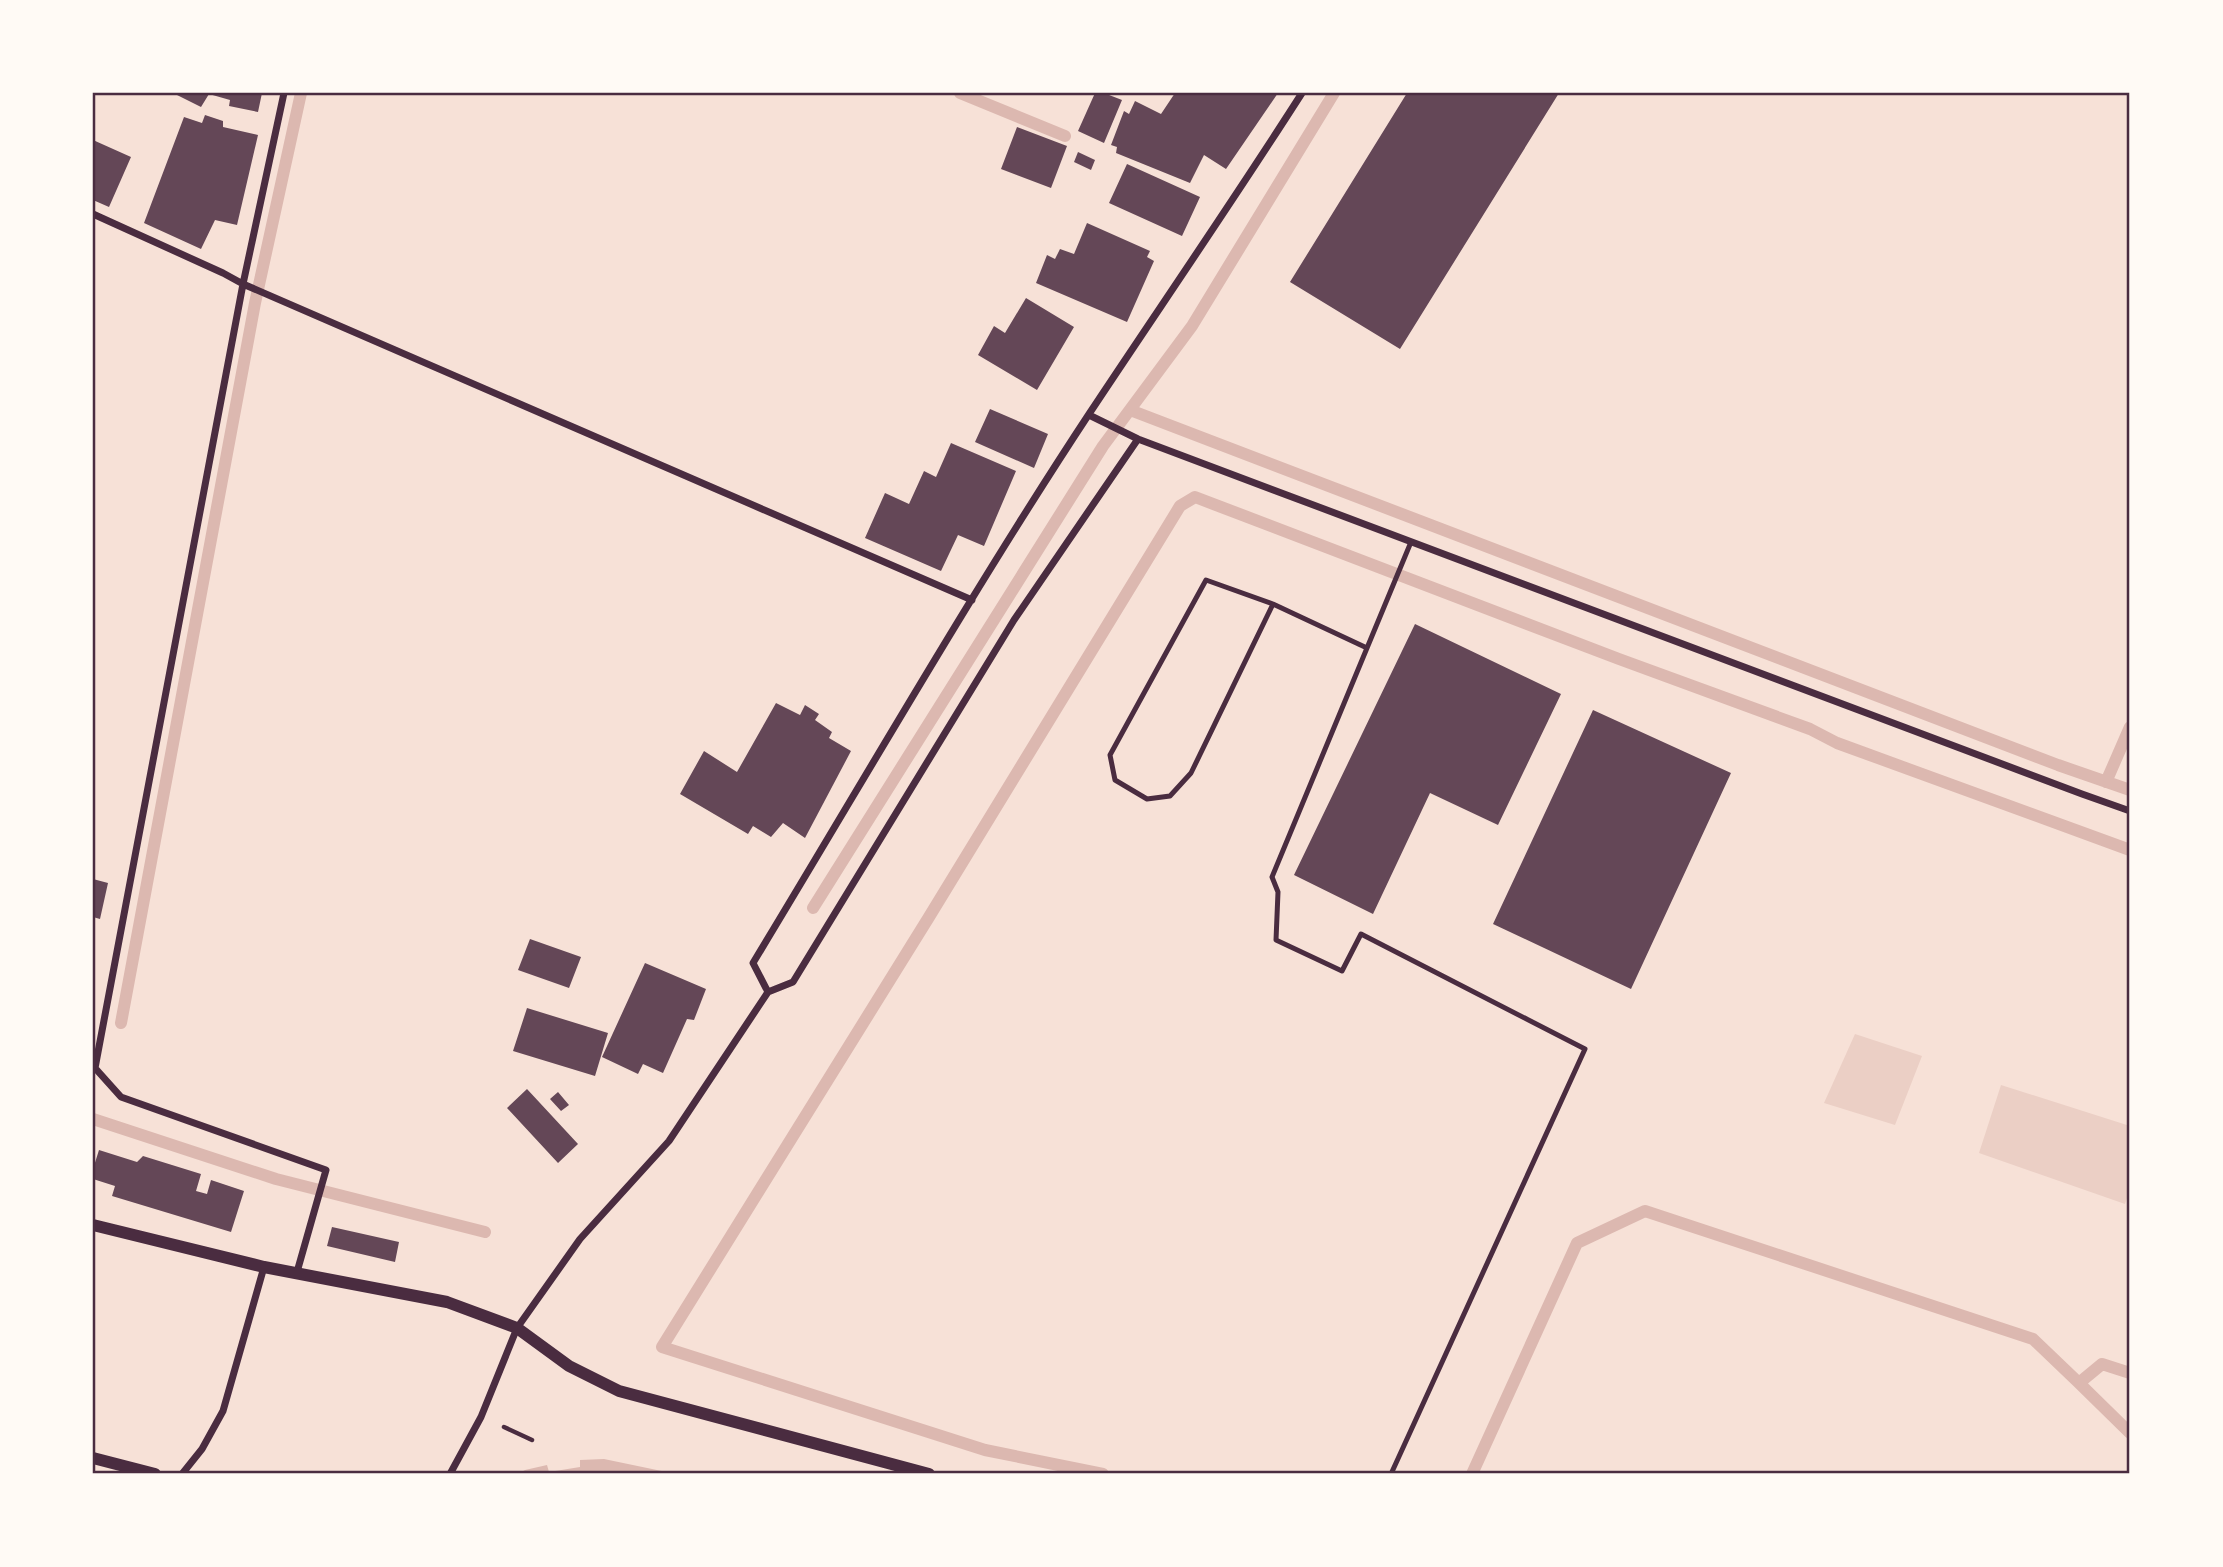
<svg xmlns="http://www.w3.org/2000/svg" width="2223" height="1567" font-family="'Work Sans',sans-serif">
<style>
.green{fill:#ebcfc5}
.water{fill:#dcb8b0}
.lines{fill:none;stroke-linecap:round;stroke-linejoin:round}
.stream{stroke:#dcb8b0;stroke-width:12}
.building{fill:#644757}
.path{stroke:#4a2c40;stroke-width:4.5}
.service{stroke:#4a2c40;stroke-width:5}
.minor{stroke:#4a2c40;stroke-width:7}
.tertiary{stroke:#4a2c40;stroke-width:12}
.neatline{fill:none;stroke:#4a2c40;stroke-width:2.5}
</style>
<rect width="100%" height="100%" fill="#f7e1d7"/>
<path class="green" d="M1855 1034 1922 1056 1895 1125 1824 1103Z
M2001 1085 2130 1126V1189L2125 1204 1979 1153Z"/>
<path class="water" d="M604 1459 676 1474H518L525 1470 547 1465 549 1472 580 1467V1460Z"/>
<g class="lines">
<path class="stream" d="M960 93 1065 136
M1130 410 2058 765 2130 790
M2106 782 2130 727
M813 908 1103 446 1192 326 1334 93
M121 1023 255 303 301 93
M93 1119 276 1179 485 1232
M2079 1383 2130 1433
M1103 1474 985 1450 662 1347 929 917 1180 506 1195 497 1619 659 1810 729 1837 743 2130 850
M1472 1474 1577 1243 1645 1211 2033 1339 2079 1383 2102 1364 2130 1373"/>
</g>
<path class="building" d="M173 93H262L258 112 229 106 230 100 209 94 201 107Z
M1095 93H1104L1122 100 1104 143 1078 131Z
M1175 93H1278L1226 169 1204 155 1190 183 1116 153 1117 147 1111 145 1124 111 1129 114 1135 101 1161 114Z
M1407 93H1559L1400 349 1290 282Z
M205 115 223 121V127L258 135 237 225 215 220 201 249 144 223 184 117 202 123Z
M1017 127 1067 146 1051 188 1001 169Z
M93 140 131 157 109 207 93 200Z
M1078 152 1095 160 1091 170 1074 162Z
M1127 164 1200 197 1182 236 1109 203Z
M1087 223 1150 251 1147 257 1154 261 1127 322 1036 283 1047 255 1055 259 1060 249 1074 254Z
M1026 298 1074 327 1037 390 978 355 994 326 1005 333Z
M990 409 1048 434 1034 468 975 442Z
M951 443 1016 471 984 546 958 535 941 571 865 538 885 493 909 504 924 471 936 477Z
M1415 624 1561 694 1498 825 1430 793 1373 914 1294 875Z
M776 703 800 715 805 705 819 714 815 720 832 732 829 738 851 751 805 838 783 823 771 837 753 826 748 834 680 794 704 751 737 772Z
M1593 710 1731 773 1631 989 1493 924Z
M93 879 108 883 100 919 93 917Z
M530 939 581 957 569 988 518 970Z
M645 963 706 989 694 1020 687 1019 663 1073 643 1064 638 1074 602 1057Z
M527 1008 608 1033 595 1076 513 1051Z
M527 1089 578 1144 558 1163 507 1108Z
M558 1092 569 1105 561 1111 550 1099Z
M99 1150 137 1162 143 1156 201 1174 196 1191 207 1194 211 1180 244 1191 231 1232 112 1196 115 1186 93 1179V1169Z
M332 1227 399 1242 395 1262 327 1246Z"/>
<g class="lines">
<path class="path" d="M504 1427 532 1440"/>
<path class="service" d="M1273 604 1191 773 1170 796 1147 799 1115 780 1110 755 1206 580 1273 604 1367 648 1272 877 1278 892 1276 940 1342 971 1361 934 1585 1049 1391 1474
M1367 648 1411 542"/>
<path class="minor" d="M284 93 243 284 95 1068 121 1097 326 1170 297 1272
M93 214 223 273 243 284 972 600
M1089 415 1138 439 2082 794 2130 811
M768 992 753 963C864 780 971 593 1089 414 1160 307 1233 201 1302 93
M182 1474 202 1449 223 1411 264 1267
M450 1474 481 1417 517 1328 580 1239 669 1141 768 992 793 982 1014 620 1138 439"/>
<path class="tertiary" d="M93 1225 264 1267 447 1302 517 1328 569 1366 619 1391 929 1474
M93 1458 155 1474"/>
</g>
<rect width="2223" height="1567" fill="none" stroke="#fffaf5" stroke-width="189"/>
<rect x="94" y="94" width="2034" height="1378" class="neatline"/>
</svg>
